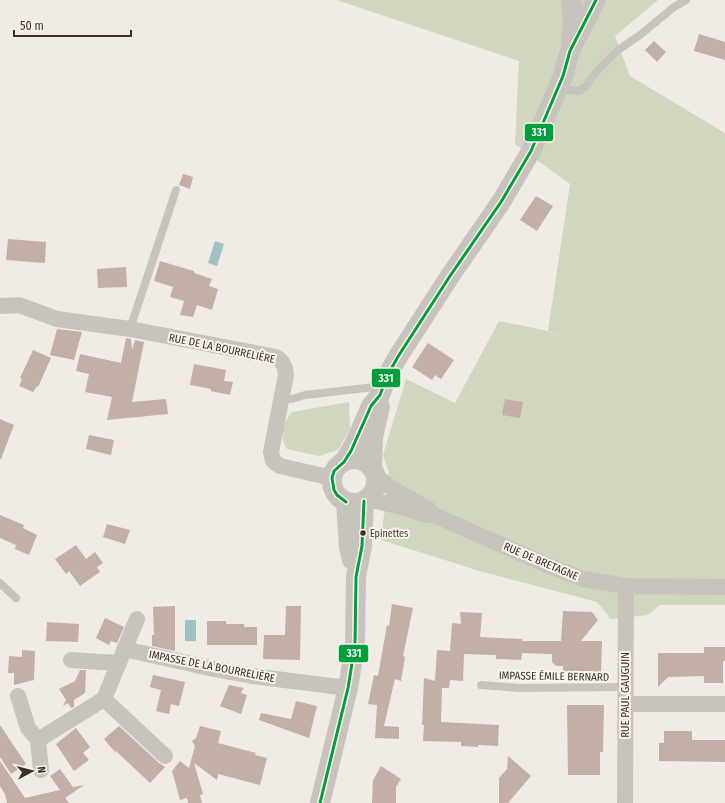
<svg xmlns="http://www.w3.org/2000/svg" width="725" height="803" font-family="'Fira Sans Condensed',sans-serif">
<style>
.green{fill:#d1d6bf}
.water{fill:#a1c2c1}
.building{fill:#c3afa7}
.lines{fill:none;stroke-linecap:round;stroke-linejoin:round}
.service{stroke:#c9c3be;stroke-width:8}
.minor{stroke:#c9c3be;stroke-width:16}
.tertiary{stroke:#c9c3be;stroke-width:20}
.bus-1-casing{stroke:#fbf5ee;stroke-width:6}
.bus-1{stroke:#009e3d;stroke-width:3}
.bus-dot{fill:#3b302b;stroke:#fbf5ee;stroke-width:1.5}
.labels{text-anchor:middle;stroke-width:4;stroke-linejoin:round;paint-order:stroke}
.bus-label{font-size:10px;fill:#3b302b;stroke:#fbf5ee;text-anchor:start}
.street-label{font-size:11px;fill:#3b302b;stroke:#fbf5ee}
.line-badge{stroke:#fbf5ee;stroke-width:1.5}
.badge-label{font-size:11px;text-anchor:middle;font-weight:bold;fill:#fff}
</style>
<rect width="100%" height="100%" fill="#f0ebe5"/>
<path class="green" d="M337 0H658L615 36 630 76 725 133V605H660L648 615 611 619 597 602 483 572 381 540 389 473 383 455 406 379 455 403 499 321 543 330 568 338 548 331 570 184 515 144 519 61Z
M349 402 350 429 338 450 319 456 287 449C279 436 282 424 292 412Z"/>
<path class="water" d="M215 241 224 244 217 266 208 263Z
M185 620H196V641H185Z"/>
<path class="building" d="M699 34 725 42V60L694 51Z
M654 41 666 52 657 62 645 50Z
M183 174 193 177 190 189 179 185Z
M536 196 553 206 537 231 520 220Z
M8 239 46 242 45 263 6 260Z
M160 261 194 271V273L212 279 209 286 218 289 212 310 197 305 193 317 180 315 184 301 170 297 173 287 154 281Z
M126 267 127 287 98 288 97 269Z
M57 329 82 332 74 360 50 355Z
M126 338 131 339 132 350 135 340 144 342 132 402 166 399 168 414 107 420 112 397 85 392 89 374 76 371 80 354 121 363Z
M428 343 454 360 441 379 435 375 432 380 412 367Z
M33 350 51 358 38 387 37 386 33 392 19 386 22 379 20 378Z
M194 364 226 370 224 381 233 382 230 395 211 391V389L190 385Z
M505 399 523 402 520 418 502 415Z
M0 419 14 425 1 459H0Z
M89 435 114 440 111 455 86 449Z
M0 515 24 525 23 528 37 535 29 555 15 549 16 545 0 538Z
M107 524 130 530 125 544 103 537Z
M76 545 86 559 95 552 103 563 97 567 100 572 80 586 69 571 66 574 55 559Z
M392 604 413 608 403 656 405 657 401 681 395 679 384 726 399 727V739L375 738 377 705 368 704 374 675 378 676 387 625 389 626Z
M175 606V651L152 646V635H154L153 607Z
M286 606H301L300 660 263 659 264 635H285Z
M563 611 592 612 598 620 581 641H602L601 672H563V666H556L552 662V654L522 653 521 660 496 659V655L464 654 463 681 450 680 449 688H442L441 722 499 725 498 746 478 745V747L461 746V742L423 741 424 725H422L424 678 435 681 437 650 450 651 452 623 461 624 460 612 482 613 480 637 522 639V641H561Z
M105 618 124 627 117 643 111 641 109 645 96 638Z
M207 621H226V624H244V627H257V645H207Z
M47 622 79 624 78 642 46 641Z
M704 647H725V661H723V683H704V676L668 677 658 687V653H704Z
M22 650 35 651 34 680 14 685V673H8L9 656 22 657Z
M80 670H86L85 693 74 700V707L71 708 68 703 63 706 66 700 59 689 75 681Z
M153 675 185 682 179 706 171 704 169 714 156 711 161 690 150 687Z
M229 685 244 688 241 693 247 695 241 714 220 706Z
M296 701 317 706 309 738 259 720 261 713 291 719Z
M567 705H604L603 752H600V775H568Z
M0 725 26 764 11 774 0 757Z
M119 726 159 763 165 767 150 783 116 751 115 752 104 739Z
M200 726 221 731 218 743 256 753 255 755 267 758 260 785 218 774 217 780 194 763 203 794 200 795 202 803H188L187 798 180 800 172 771 180 761 189 768 195 746 192 741 196 738Z
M76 728 90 747 83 753 89 760 74 771 56 744Z
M664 731H692V740H725V762L659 761V743H664Z
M508 756 531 776 508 803H499V778L507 769Z
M0 761 25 798 60 790 50 776 60 769 73 787 84 785 65 798 69 803H7L5 794 0 786Z
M381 766 401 779 396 787V803H372L373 780Z"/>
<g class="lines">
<path class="service" d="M560 85 569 90 579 91 586 86 597 71 618 50 640 35 674 7 686 0
M130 329 176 190
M282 398 292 399 305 395 383 386
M0 583 16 598
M481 685 519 688 626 687"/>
<path class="minor" d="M0 306 19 305 57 319 130 329 276 357C284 362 285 367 286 375L271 452 273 461 280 466 332 478
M375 475 391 488 427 508 434 515 549 566 583 579 626 586 725 587
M367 499 398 506 427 515
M137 619 104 699 165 756
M124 649 214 669 252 676 348 688
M71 660 119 663
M18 696 28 728 38 740
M626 704H725
M41 770 38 740 104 699
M625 803 626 586"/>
<path class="tertiary" d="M571 0 573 21 571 42
M332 481a22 22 0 1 1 44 0a22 22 0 1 1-44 0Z
M344 462 355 443 371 406 380 395 387 376 399 355 450 276 501 202 531 151 563 76 570 51 596 0
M372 469 373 437 380 407
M346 502 349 547 352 560
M320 803 348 688 355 645 356 577 362 546 364 501"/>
<g class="bus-1-casing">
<path id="bus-1" d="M346 502 337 495 334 490 332 478 334 471 344 462 351 451 371 406 380 395 387 376 399 355 450 276 501 202 531 151 563 76 570 51 596 0
M320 803 348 688 355 645 356 577 362 546 364 501"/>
</g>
<use href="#bus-1" class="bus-1"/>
</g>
<circle class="bus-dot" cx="363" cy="533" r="3.5"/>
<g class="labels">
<g class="bus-label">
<text x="370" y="537">Epinettes</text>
</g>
<g class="street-label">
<text transform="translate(222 348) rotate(12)" y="4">RUE DE LA BOURRELIÈRE</text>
<text transform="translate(541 561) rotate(23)" y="4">RUE DE BRETAGNE</text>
<text transform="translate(212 666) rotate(11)" y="4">IMPASSE DE LA BOURRELIÈRE</text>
<text transform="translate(554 676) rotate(1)" y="4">IMPASSE ÉMILE BERNARD</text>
<text transform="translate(625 695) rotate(-90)" y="4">RUE PAUL GAUGUIN</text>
</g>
</g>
<g class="line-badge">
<rect x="524" y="123" width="30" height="19" rx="4" fill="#009e3d"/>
<rect x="371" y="368" width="30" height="20" rx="4" fill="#009e3d"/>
<rect x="338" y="644" width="31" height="19" rx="4" fill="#009e3d"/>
</g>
<g class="badge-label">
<text x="539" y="136">331</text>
<text x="386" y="382">331</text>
<text x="354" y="657">331</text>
</g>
<g transform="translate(32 771) rotate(83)" stroke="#fbf5ee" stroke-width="3" paint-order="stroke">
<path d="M0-3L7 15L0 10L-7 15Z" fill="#3b302b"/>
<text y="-6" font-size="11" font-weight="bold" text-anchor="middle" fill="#3b302b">N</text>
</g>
<path d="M14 30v6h117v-6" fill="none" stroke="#3b302b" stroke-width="2"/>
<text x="20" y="30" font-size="12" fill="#3b302b" stroke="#fbf5ee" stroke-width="3" paint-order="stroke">50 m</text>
</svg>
